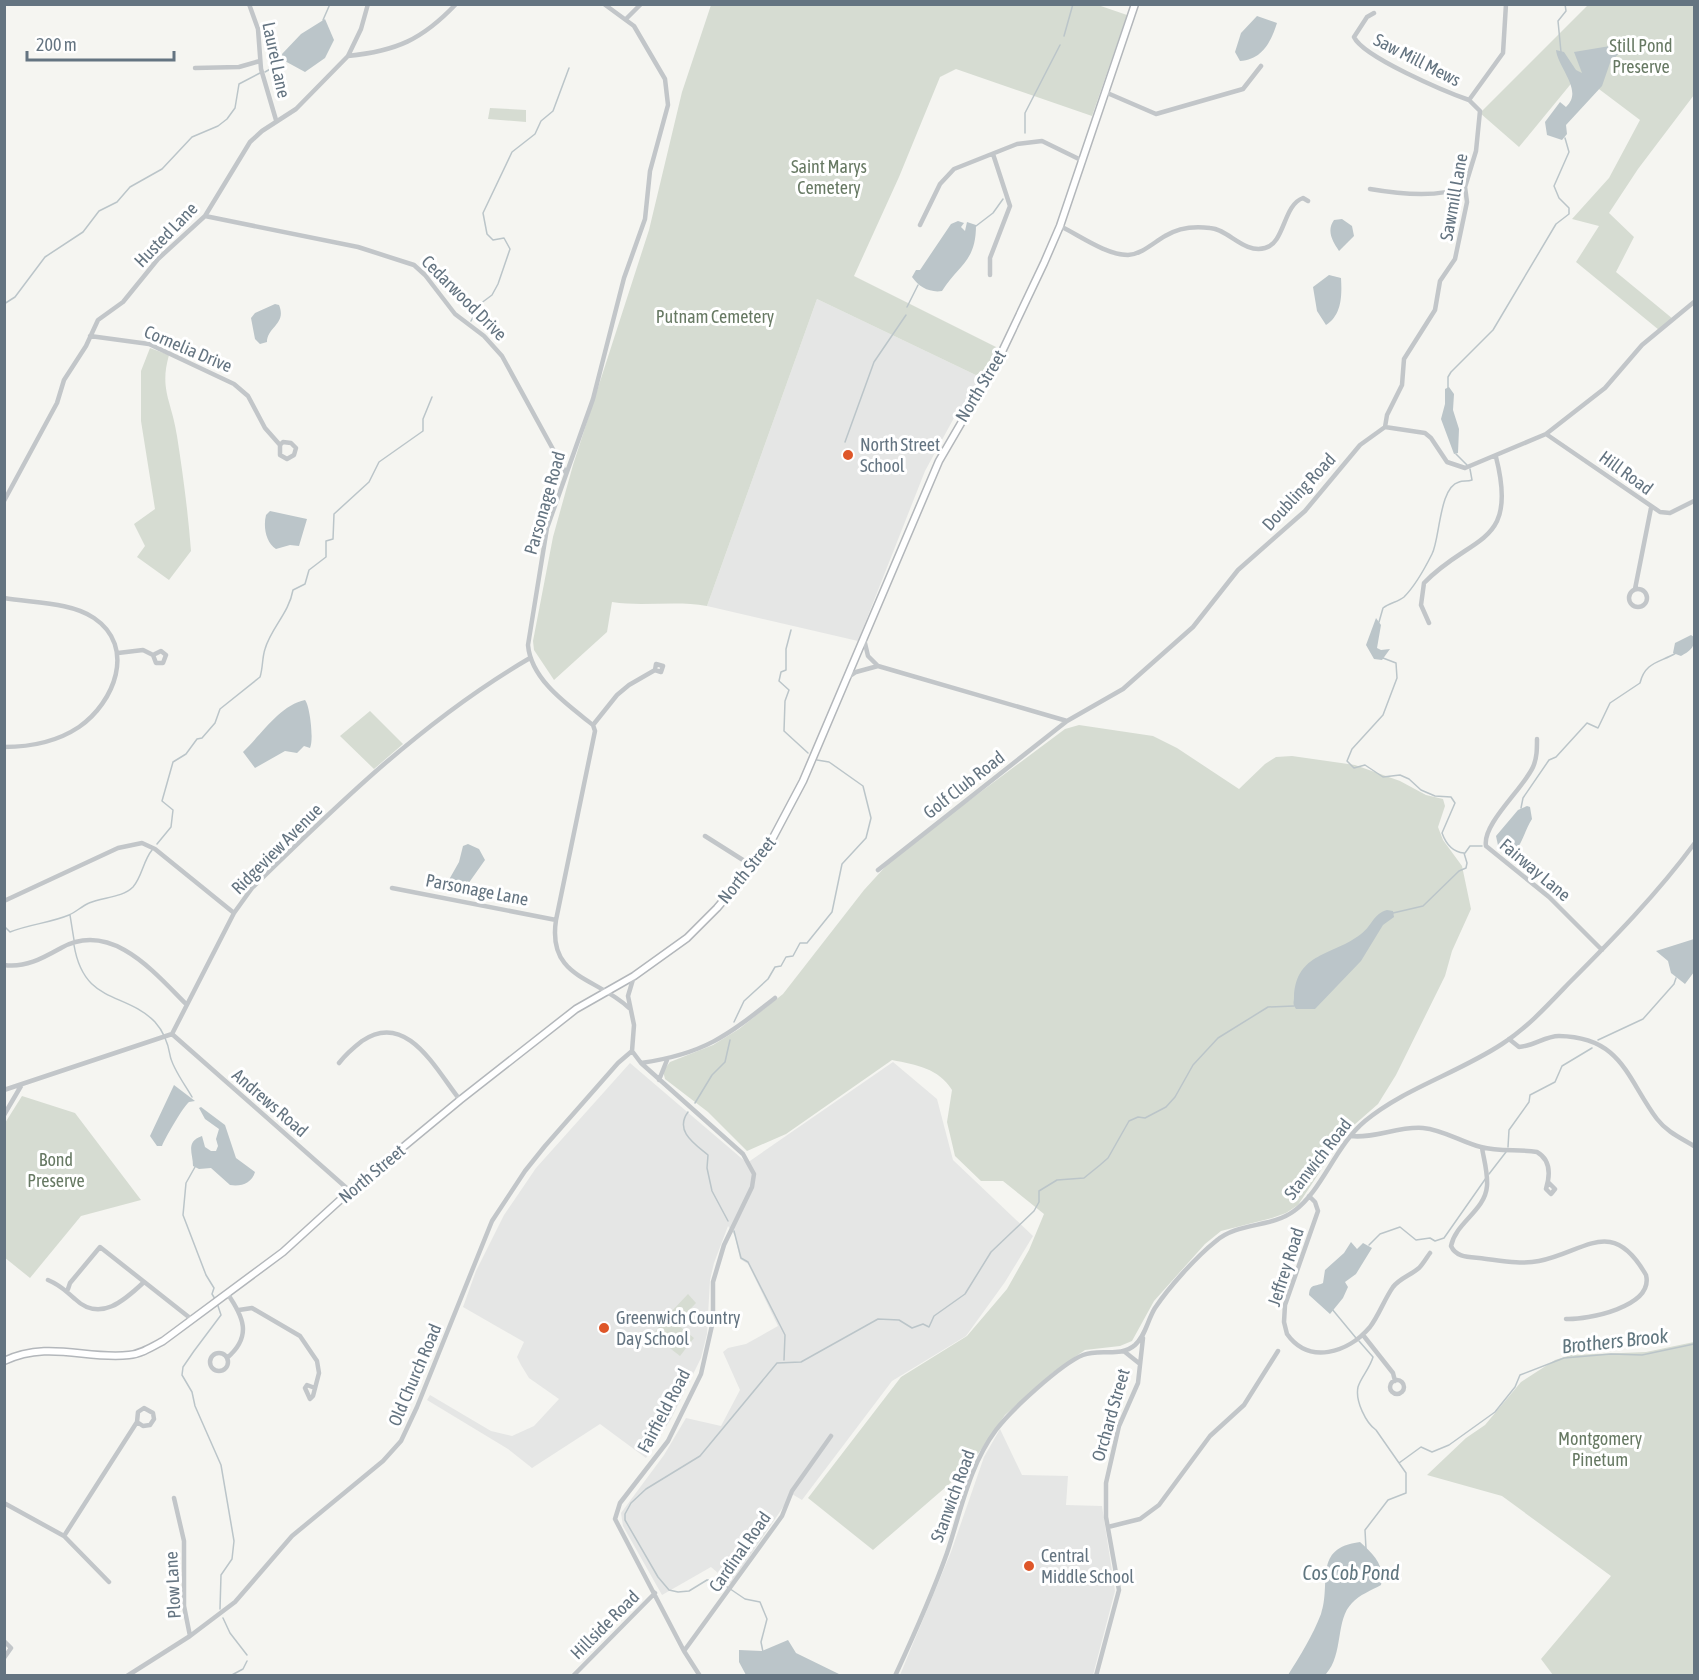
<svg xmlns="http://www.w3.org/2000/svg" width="1699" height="1680" font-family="'Asap Condensed',sans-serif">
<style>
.built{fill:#e5e6e5}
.green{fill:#d6dcd2}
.water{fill:#bbc5c9}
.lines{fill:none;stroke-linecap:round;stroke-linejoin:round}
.stream{stroke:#bbc5c9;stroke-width:1.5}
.major-casing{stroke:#b3b7bb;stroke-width:9}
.minor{stroke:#c2c6c9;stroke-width:4.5}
.major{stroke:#fff;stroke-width:6}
.poi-dot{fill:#de5628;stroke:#fff;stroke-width:2}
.labels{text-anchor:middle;stroke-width:6;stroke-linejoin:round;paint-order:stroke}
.park-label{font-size:18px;fill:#677963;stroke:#fff}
.street-label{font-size:18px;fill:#647481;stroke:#fff}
.poi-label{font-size:18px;fill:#647481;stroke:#fff;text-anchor:start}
.water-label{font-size:20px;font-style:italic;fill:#60767f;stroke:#fff}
</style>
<rect width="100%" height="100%" fill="#f5f5f1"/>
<path class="built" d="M817 299 982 378 955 416 925 471 858 641 707 606Z
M893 1062 937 1099 953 1160 1033 1236 1005 1282 966 1336 892 1381 802 1500 792 1494 731 1584 711 1567 662 1595 623 1526 621 1513 664 1455 686 1418 721 1426 740 1390 723 1352 728 1348 746 1344 778 1326 748 1264 740 1259 735 1236 728 1226 714 1263 710 1280 707 1334 701 1358 671 1419 646 1458 600 1424 532 1468 508 1449 427 1400 430 1395 491 1431 512 1436 534 1426 559 1399 529 1378 521 1365 517 1357 524 1342 463 1307 476 1271 504 1215 536 1168 630 1063 747 1163Z
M1000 1429 1022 1475 1068 1476 1066 1505 1102 1506 1115 1591 1093 1675H900L951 1552 984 1457Z"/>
<path class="green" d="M1095 4 1127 15 1092 116 956 69 940 77 899 177 854 276 996 347 982 378 817 299 707 606C675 600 644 607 612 602L607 632 554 680 534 650 533 641 553 537 573 465 649 230 682 92 711 5Z
M1588 5H1694V95L1638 169 1609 213 1634 237 1616 272 1673 319 1659 330 1576 262 1599 226 1572 219 1609 178 1640 120 1579 74 1519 147 1480 113Z
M490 108 526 110V122L488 119Z
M150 348 169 355C159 390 172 401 177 436 183 474 188 512 191 551L169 580 137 557 145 546 134 524 155 509 141 421V371Z
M370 711 403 744 374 769 340 736Z
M1079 725 1153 736 1177 748 1239 789 1265 764 1276 757 1292 756 1355 765 1400 781 1426 795 1443 799 1445 806 1438 827 1443 840 1462 866 1471 909 1452 951 1445 976 1396 1075 1378 1104 1346 1132 1298 1205 1286 1213 1272 1218 1221 1231 1205 1244 1154 1301 1132 1341 1120 1346 1085 1350 1052 1373 1005 1415 969 1467 873 1550 808 1498 901 1377 967 1336 1007 1289 1029 1250 1044 1214 1003 1181H981L955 1156 947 1122 952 1090C938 1068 917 1065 892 1060L786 1134 747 1151 708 1112 665 1079 663 1071 670 1062 713 1045 739 1029 783 994 864 890 895 856 1065 729Z
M22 1096 75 1113 141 1200 81 1216 30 1278 4 1257 5 1123Z
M688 1294 696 1303 679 1321 670 1313Z
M667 1316 694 1338 680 1356 653 1335Z
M1694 1342V1675H1553L1541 1659 1611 1576 1502 1496 1427 1475 1466 1438 1485 1425 1521 1382 1555 1360 1571 1355 1646 1352Z"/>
<path class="water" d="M1257 16 1277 23C1271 42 1262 60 1240 61L1235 52 1241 33Z
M325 19 334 40 325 58 305 72 283 60 282 54 301 34Z
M1627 36 1631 40 1610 63 1602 86 1566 125 1567 134 1562 140 1547 135 1545 122 1560 102 1566 107C1584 91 1558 68 1556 50L1564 52 1576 70 1582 73 1574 52 1610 46Z
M1342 219 1352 226 1354 236 1339 251C1333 242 1326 231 1334 220Z
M958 221 964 223 961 227 965 231 967 222 976 225C976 262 959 264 942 291 930 293 919 287 912 277L916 270H920L951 224Z
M1329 275 1341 278C1342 295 1342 315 1326 325L1317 311 1313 287Z
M275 304 279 305C287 324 267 327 267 342L260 344 255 339 251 318 255 313Z
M1449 387 1454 394 1453 410 1459 429 1458 453 1454 454 1441 419 1445 404V389Z
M270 511 307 519 299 546 290 545 276 549C266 543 263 527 266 515Z
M1376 618 1381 625 1377 648 1381 650 1390 649 1382 660 1374 659 1366 645Z
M1691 635 1694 637C1695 648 1690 651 1681 656L1673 653 1675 643Z
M305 700C310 706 314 740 310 748L304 746 297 753 285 751 255 768 243 752C261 735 280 705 305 700Z
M1527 806 1530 807 1532 819C1525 829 1522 847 1512 853L1499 850 1496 836 1518 810Z
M468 844 479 849 485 860 468 884 458 894 446 885 459 862 463 846Z
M1387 910 1393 911 1394 917 1383 925 1361 961 1315 1009H1296C1292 1003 1294 1003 1294 997 1296 952 1333 956 1361 934 1372 926 1373 914 1387 910Z
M1694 939V972L1685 984 1671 973 1668 961 1656 951Z
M174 1085 195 1101 189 1102C183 1107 165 1138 162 1146H157L150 1136Z
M201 1107 225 1125 236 1158 255 1172C252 1183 241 1187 230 1185L211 1168 199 1169 193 1166C193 1153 185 1142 202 1136L205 1147 211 1151H216L218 1146 216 1139 219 1129 205 1119 199 1108Z
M1351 1242 1357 1249 1363 1243 1372 1248 1356 1274 1345 1282 1348 1287 1343 1298 1330 1314 1309 1295C1310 1283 1315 1287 1323 1283L1325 1270 1344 1253Z
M1360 1542C1374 1555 1385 1565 1381 1585 1372 1590 1359 1595 1352 1603 1335 1620 1344 1654 1326 1674L1288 1675C1300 1656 1313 1635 1321 1614 1332 1583 1312 1548 1360 1542Z
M788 1640 796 1653 841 1675H746L739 1662V1650L762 1651Z"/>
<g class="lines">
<path class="stream" d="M323 20 330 4
M1064 36 1073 4
M1561 52 1558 21 1566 11 1565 4
M265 72 286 60
M1025 133V113L1060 45
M976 226 993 213 1003 199
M4 304 15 297 45 257 83 232 99 211 117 202 130 187 162 169 192 137 218 126 227 119 235 108 239 84 260 73
M907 307 918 285
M471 321 480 304 492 295 498 284 510 249 504 238 493 240 487 234 483 213 512 152 535 134 541 121 553 111 569 68
M1448 388V377L1451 372 1493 330 1556 224 1569 214V208L1559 198 1554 186 1569 152 1565 138
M845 442 874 362 906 315
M1456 454 1467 465
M1379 622 1383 608C1389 603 1398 602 1404 597 1415 586 1425 568 1432 554 1440 539 1439 487 1459 482 1463 480 1467 482 1472 480L1470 469
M791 630 786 649V670L781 672 779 681 789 690 785 701 784 731 808 753
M1383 658 1396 663 1397 678 1383 715 1352 749 1347 761 1354 768 1365 765 1383 777 1400 775 1409 779 1421 790 1435 796 1451 797 1455 803 1442 833C1446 844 1452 852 1464 853
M1521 808 1523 798 1549 760 1556 757 1587 723 1598 728 1610 703 1640 683C1645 662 1659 663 1676 653
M157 844 171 827 173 810 162 801 173 762 186 754 197 739 202 738 215 723 220 709 260 677C263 668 262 658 265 649 271 628 289 613 293 590L305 584 309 570 326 557V541L333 539 334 514 369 482 379 462 423 431V419L432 397
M1465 853 1470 846H1482
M1393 913 1423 906 1459 871 1466 868 1467 863 1464 853
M70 915 74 940
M4 926 10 932C30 924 50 923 69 915 76 912 82 906 89 903 102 897 122 898 133 887 142 877 143 861 152 850
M74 945C84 1005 125 991 155 1022 164 1032 168 1043 170 1055 172 1068 186 1086 192 1097
M734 1022 744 1001 768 979 775 967 781 966 786 957 793 956 800 943H807L832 912 842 864 866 838 871 818 863 786 829 762 817 760
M1598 1040 1643 1019 1674 984 1676 978
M695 1103 712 1075 725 1062 730 1040
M688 1112C674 1131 695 1144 708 1155L707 1168 712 1191 728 1221
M1508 1147 1509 1130 1529 1102 1530 1095 1555 1082 1562 1066 1592 1048
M195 1167 186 1183 183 1215 206 1275 214 1288 212 1294 215 1299
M1489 1174 1506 1152
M734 1231 741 1258 748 1262 785 1335 784 1360
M1369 1245 1380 1234 1400 1227 1416 1240 1430 1238 1435 1241 1444 1238 1486 1178
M217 1303 221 1315 194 1351 183 1367 182 1375 192 1392 195 1406 221 1465 234 1541 232 1559 221 1575 220 1609
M1332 1309 1356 1338
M1359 1341 1373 1357C1370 1368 1361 1377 1358 1387 1355 1401 1366 1423 1376 1430L1406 1473V1493L1388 1500 1365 1530 1366 1549
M1399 1463 1421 1447 1432 1452 1449 1445 1495 1412 1515 1387 1520 1375 1564 1358 1611 1354 1642 1355 1694 1344
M223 1618 230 1633 247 1655
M763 1652 761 1642 767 1619 760 1602 745 1599 717 1580H707L689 1591 678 1592 669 1590 658 1577 625 1520V1514L631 1503 646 1489 700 1456 777 1363 801 1362 878 1319 899 1320 912 1328 923 1324 929 1327 934 1316 965 1294 991 1252 1034 1211 1039 1202V1191L1057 1180 1084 1178 1100 1165 1108 1158 1129 1121 1138 1117 1145 1118 1166 1107 1175 1097 1193 1065 1218 1038 1268 1007 1294 1006
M230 1676 243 1669 247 1661"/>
<g class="major-casing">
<path id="major" d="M4 1361C49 1340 86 1360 129 1355 141 1354 152 1347 163 1341L283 1252 350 1191 460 1100 576 1009 634 976 687 938 717 908 767 849 803 781 939 461 999 358 1044 263 1060 226 1135 4"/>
</g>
<path class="minor" d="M249 4 258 29 261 69 276 120
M604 4 634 26 665 79 668 105 650 171 645 219 624 278 593 399 547 528 528 645C531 680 568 705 593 725L595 731 556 920C547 979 597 977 629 1008
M1374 13 1367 17 1354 37C1363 57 1446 92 1469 100
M627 18 641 4
M348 56C396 51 422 40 456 4
M195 68 239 67 260 61
M1105 92 1156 114 1243 89 1261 66
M1370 189C1399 194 1438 198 1465 187
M205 216 358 247 414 265 425 275 455 314 484 336 502 356 566 473
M920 225 940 184 954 169 1017 144 1042 141 1083 161
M1060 226C1079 235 1106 255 1128 255 1142 254 1153 243 1165 236 1178 228 1195 226 1210 228 1228 229 1244 254 1265 248 1285 243 1283 205 1303 198L1308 201
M990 275V258L1010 206 993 154
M90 336 149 344 234 384 248 396 265 428 280 445V455L287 459 294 455 296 448 291 443 283 442 280 445
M1385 427 1387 415 1402 385 1404 359 1435 310 1440 281 1455 259 1467 202 1465 187 1476 151 1480 111 1469 100 1503 53 1506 4
M1546 434 1660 512 1670 513 1694 501
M4 501 57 403 64 380 86 346 98 320 123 302 158 259 205 216 250 142 262 131 296 109 348 56 361 29 368 4
M1635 589 1651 508
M1629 598a9 9 0 1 1 18 0a9 9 0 1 1-18 0Z
M4 598C32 603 71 602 94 618 137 647 114 703 79 727 58 741 30 747 4 747
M1429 623 1421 605 1424 583C1471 534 1519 547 1496 457
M864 639 868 656 878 666 1067 721 1123 689 1193 627 1238 570 1305 511 1360 445 1385 427 1425 433 1431 438 1447 462 1465 468 1546 434 1605 388 1642 345 1694 302
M118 653 143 650 153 655 156 663H163L166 655 161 651 153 655
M847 678 856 672 878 666
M593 725 617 695 629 685 655 670 661 672 663 666 656 664 655 670
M1537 739C1537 749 1537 758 1533 767 1523 789 1482 824 1486 846L1549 897 1602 950
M705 836 754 867
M878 870 1067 721
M392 888 556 920
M4 901 118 848 142 843 155 849 234 913
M4 965C26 968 43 958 61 948 111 920 154 972 186 1004
M634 976 628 996 634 1025 632 1051 641 1063 743 1154 754 1174 752 1187 724 1245 713 1282V1321L701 1374 668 1441 620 1503 615 1519 684 1651 700 1676
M172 1034 350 1191
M1509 1039 1519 1047C1534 1046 1545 1036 1559 1036 1622 1037 1627 1079 1657 1119 1667 1132 1681 1138 1694 1146
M339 1063C346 1054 353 1048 362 1041 407 1010 436 1070 460 1100
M641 1063C704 1054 727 1036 775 998
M659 1080 667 1060
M4 1090 172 1034 234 913 252 888C338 804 425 719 530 658
M4 1115 21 1086
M1350 1136C1374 1139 1398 1126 1423 1128 1444 1130 1461 1142 1481 1147 1499 1152 1519 1149 1537 1152 1551 1160 1550 1176 1546 1189L1551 1194 1555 1189 1548 1182
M1482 1148C1484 1160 1488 1173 1487 1186 1485 1211 1456 1222 1451 1246 1456 1257 1467 1257 1479 1258 1498 1260 1520 1265 1539 1261 1585 1252 1612 1215 1646 1275 1654 1307 1587 1320 1566 1319
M1309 1196 1315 1202 1318 1211 1285 1305 1284 1322 1287 1334C1309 1365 1348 1353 1370 1327 1379 1315 1384 1300 1393 1287 1400 1278 1411 1275 1419 1268 1423 1264 1427 1257 1430 1253
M48 1280C62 1286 64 1290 75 1299 100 1323 125 1300 144 1282
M68 1289 70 1283 100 1247 190 1318
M227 1293C243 1316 253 1336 227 1358
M239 1310 252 1308 300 1336 317 1361 319 1373 313 1396 310 1399 305 1388 307 1385 315 1388
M1363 1335 1393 1373 1395 1381
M1125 1352 1140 1364
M210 1362a9 9 0 1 1 18 0a9 9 0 1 1-18 0Z
M1390 1387a7 7 0 1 1 14 0a7 7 0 1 1-14 0Z
M174 1498 184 1541V1606L190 1636
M4 1503 64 1536 109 1582
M1108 1527 1140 1519 1159 1505 1210 1436 1244 1405 1278 1351
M64 1536 137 1422 138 1412 144 1408 153 1413 154 1419 150 1425 143 1426 137 1422
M4 1641 11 1648 4 1658
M684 1651 782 1516 792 1491 831 1436
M127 1676 190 1636 235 1602 292 1536 383 1461 401 1441 417 1407 492 1221 525 1171 545 1146 618 1063 632 1051
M573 1676 655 1593
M895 1676C914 1635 932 1595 947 1553 961 1511 969 1466 996 1430 1011 1410 1061 1364 1083 1355 1100 1348 1120 1358 1135 1345 1146 1335 1147 1321 1155 1308 1169 1287 1196 1257 1216 1241 1238 1222 1271 1228 1294 1211 1322 1191 1335 1146 1365 1121 1405 1088 1458 1073 1502 1044 1527 1028 1548 1005 1569 983 1613 939 1657 894 1694 844
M1096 1676 1119 1590 1106 1517V1483L1119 1426 1138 1383 1143 1338"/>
<use href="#major" class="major"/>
</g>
<g class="poi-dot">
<circle cx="848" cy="455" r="6"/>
<circle cx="604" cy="1328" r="6"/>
<circle cx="1029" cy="1566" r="6"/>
</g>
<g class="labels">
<g class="park-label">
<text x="1641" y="52">Still Pond<tspan x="1641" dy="21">Preserve</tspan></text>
<text x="829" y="173">Saint Marys<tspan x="829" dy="21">Cemetery</tspan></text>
<text x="715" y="323">Putnam Cemetery</text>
<text x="56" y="1166">Bond<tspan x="56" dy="21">Preserve</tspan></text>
<text x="1600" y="1445">Montgomery<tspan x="1600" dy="21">Pinetum</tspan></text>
</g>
<g class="street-label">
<text transform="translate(276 60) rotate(78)" y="6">Laurel Lane</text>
<text transform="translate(1417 60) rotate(27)" y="6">Saw Mill Mews</text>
<text transform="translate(1454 197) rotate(-80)" y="6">Sawmill Lane</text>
<text transform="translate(166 235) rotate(-46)" y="6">Husted Lane</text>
<text transform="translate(464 298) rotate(45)" y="6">Cedarwood Drive</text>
<text transform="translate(188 349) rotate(23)" y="6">Cornelia Drive</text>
<text transform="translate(981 386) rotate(-59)" y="6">North Street</text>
<text transform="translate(1626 473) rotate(36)" y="6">Hill Road</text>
<text transform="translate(1299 492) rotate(-47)" y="6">Doubling Road</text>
<text transform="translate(545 503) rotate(-74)" y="6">Parsonage Road</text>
<text transform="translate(964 785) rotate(-38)" y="6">Golf Club Road</text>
<text transform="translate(277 849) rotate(-45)" y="6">Ridgeview Avenue</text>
<text transform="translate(747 870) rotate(-51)" y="6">North Street</text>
<text transform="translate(1535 870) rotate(40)" y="6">Fairway Lane</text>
<text transform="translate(477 890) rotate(11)" y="6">Parsonage Lane</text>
<text transform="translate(270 1103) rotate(41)" y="6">Andrews Road</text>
<text transform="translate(1318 1159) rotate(-52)" y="6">Stanwich Road</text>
<text transform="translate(372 1174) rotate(-40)" y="6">North Street</text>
<text transform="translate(1286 1267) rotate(-72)" y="6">Jeffrey Road</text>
<text transform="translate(415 1375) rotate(-67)" y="6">Old Church Road</text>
<text transform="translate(664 1411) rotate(-62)" y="6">Fairfield Road</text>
<text transform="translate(1111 1415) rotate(-74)" y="6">Orchard Street</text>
<text transform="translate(953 1496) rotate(-70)" y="6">Stanwich Road</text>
<text transform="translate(740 1552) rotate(-55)" y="6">Cardinal Road</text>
<text transform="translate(173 1585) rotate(-93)" y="6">Plow Lane</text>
<text transform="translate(605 1625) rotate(-45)" y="6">Hillside Road</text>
</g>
<g class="poi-label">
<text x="860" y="451">North Street<tspan x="860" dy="21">School</tspan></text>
<text x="616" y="1324">Greenwich Country<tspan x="616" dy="21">Day School</tspan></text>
<text x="1041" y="1562">Central<tspan x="1041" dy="21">Middle School</tspan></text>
</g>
<g class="water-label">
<text transform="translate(1615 1341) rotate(-6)" y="7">Brothers Brook</text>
<text x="1351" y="1580">Cos Cob Pond</text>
</g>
</g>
<rect width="1699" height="1680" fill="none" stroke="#647481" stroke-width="12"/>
<path d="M27 51v9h147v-9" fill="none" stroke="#647481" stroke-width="3"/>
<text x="36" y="51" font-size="18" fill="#647481" stroke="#ffffff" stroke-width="4.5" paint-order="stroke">200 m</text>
</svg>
